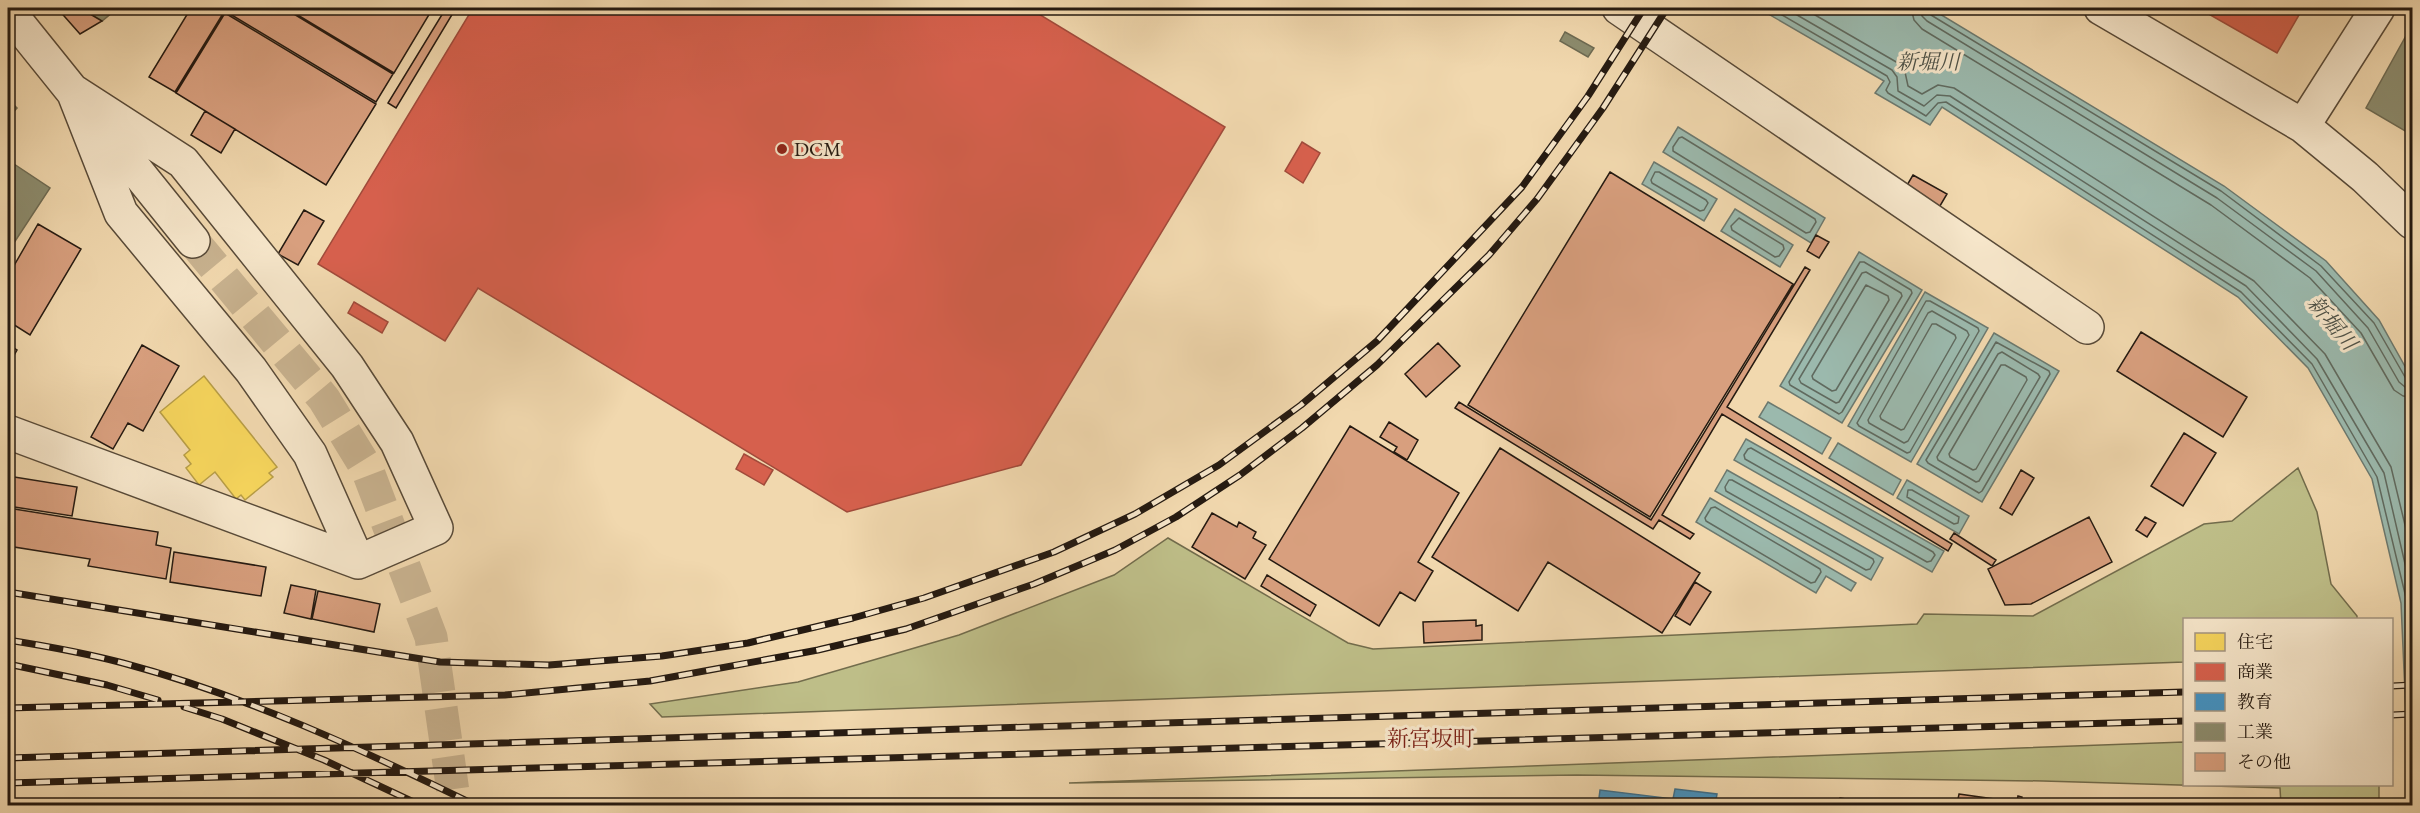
<svg xmlns="http://www.w3.org/2000/svg" width="2420" height="813" font-family="'EB Garamond','Noto Serif JP',serif">
<style>
.green{fill:#bebe88;stroke:#726c4c;stroke-width:1.5}
.water{fill:#9bb9ad;stroke:#6c796f;stroke-width:1.5}
.homes{fill:#f6d55c;stroke:#b79d46;stroke-width:1.5}
.shops{fill:#d6604d;stroke:#a14b3b;stroke-width:1.5}
.schools{fill:#4393c3;stroke:#3a6f8e;stroke-width:1.5}
.industry{fill:#8c8c6e;stroke:#6d6a52;stroke-width:1.5}
.lines{fill:none;stroke-linecap:round;stroke-linejoin:round}
.shore{stroke:#606a5f;stroke-width:1.5}
.building{fill:#d89f7e;stroke:#251a11;stroke-width:1.5}
.minor-tunnel{stroke:#c8b28f;stroke-width:33;stroke-dasharray:33 16;stroke-linecap:butt}
.minor-casing{stroke:#584a38;stroke-width:36}
.minor{stroke:#f6e6ca;stroke-width:33}
.rail-casing{stroke:#251a11;stroke-width:7}
.rail{stroke:#f6e6ca;stroke-width:4.5;stroke-dasharray:14;stroke-linecap:butt}
.poi-dot{fill:#8f2418;stroke:#f6e6ca;stroke-width:2}
.labels{text-anchor:middle;stroke-width:6;stroke-linejoin:round;paint-order:stroke}
.poi-label{font-size:20px;fill:#251a11;stroke:#f6e6ca;text-anchor:start}
.water-label{font-size:21px;font-style:italic;fill:#4e5248;stroke:#f6e6ca}
.quarter-label{font-size:22px;fill:#7a1f14;stroke:#f6e6ca}
</style>
<rect width="100%" height="100%" fill="#f1d8ae"/>
<filter id="stains"><feTurbulence type="fractalNoise" baseFrequency=".00333" numOctaves="4"/><feColorMatrix values="0 0 0 0 .2 0 0 0 0 .09 0 0 0 0 .02 0 0 0 .5 -.17"/></filter>
<radialGradient id="worn" r=".72"><stop offset=".6" stop-color="#630" stop-opacity="0"/><stop offset="1" stop-color="#630" stop-opacity=".3"/></radialGradient>
<path class="green" d="M2298 468 2317 512 2331 584 2357 616V619L2184 620V662L662 717 650 704 798 682 959 635 1114 575 1168 538 1348 643 1373 649 1917 624 1924 614 2033 616 2204 524 2232 521Z
M2184 742V784L2379 785V805H2281L2280 788 2043 781 1577 775 1069 783Z"/>
<path class="water" d="M1758 8H1930L2224 186 2326 261 2379 320 2412 379V805H2410L2401 603 2372 479 2308 368 2238 297 1942 107 1930 125 1875 93 1884 81Z
M1678 127 1825 218 1811 243 1663 152Z
M1654 162 1717 199 1704 221 1642 184Z
M1735 209 1793 245 1780 267 1721 231Z
M1859 252 1922 290 1842 423 1780 386Z
M1925 292 1988 328 1911 462 1848 426Z
M1994 333 2059 371 1982 502 1917 464Z
M1768 402 1831 438 1822 454 1759 417Z
M1746 439 1944 551 1932 572 1734 460Z
M1838 443 1901 480 1893 495 1829 458Z
M1727 470 1883 558 1871 580 1715 491Z
M1907 480 1969 516 1959 534 1897 498Z
M1710 498 1856 583 1851 591 1826 576 1816 593 1696 522Z"/>
<path class="homes" d="M204 376 277 467 269 473 273 477 245 500 241 495 236 499 215 472 199 485 186 468 191 464 184 455 190 450 160 412Z"/>
<path class="shops" d="M473 8H1029L1225 127 1021 465 847 512 478 288 445 341 318 264Z
M2198 8H2286L2299 15 2277 53Z
M1302 142 1320 153 1303 183 1285 171Z
M354 302 388 322 382 333 348 313Z
M744 454 773 470 764 485 736 469Z"/>
<path class="schools" d="M1675 789 1717 794 1715 806H1598L1600 790 1673 799Z"/>
<path class="industry" d="M80 8H118L102 21Z
M2412 25V135L2366 108Z
M1565 32 1594 48 1588 57 1560 41Z
M8 99 17 108 8 118Z
M8 160 50 188 8 252Z"/>
<g class="lines">
<path class="shore" d="M1770 8 1887 76 1890 82 1886 90 1888 93 1926 116 1938 103 1946 102 2241 292 2312 364 2377 477 2407 602 2412 712
M1785 8 1892 70 1897 77 1898 91 1924 106 1937 95 1950 96 2246 286 2317 359 2384 473 2412 594
M1803 8 1898 63 1905 72 1908 86 1922 94 1938 85 1954 88 2254 281 2325 354 2391 467 2412 554
M1911 8 1914 20 1922 29 2211 205 2310 278 2361 333 2394 390 2403 396 2412 397
M1920 8 1922 16 1927 21 2217 198 2316 271 2368 328 2399 382 2405 387 2412 388
M1928 8 1931 15 2221 191 2321 266 2374 323 2405 377 2412 381
M1682 137 1815 219 1816 222 1810 232 1806 233 1673 151V147L1679 138Z
M1655 172H1659L1706 200 1708 203 1704 210 1700 211 1652 183 1651 180Z
M1739 218 1783 245 1784 249 1779 256 1775 257 1732 230 1731 226Z
M1860 262H1864L1911 290 1912 293 1842 412 1839 414 1790 385 1789 382Z
M1866 272 1901 293 1902 296 1839 402 1836 403 1801 383 1799 379 1862 273Z
M1866 285 1888 296 1889 300 1836 390 1832 391 1813 379 1812 376Z
M1926 301H1930L1978 328 1979 331 1910 452 1907 453 1859 426 1857 423Z
M1932 311 1967 331 1969 335 1908 441 1904 443 1869 423 1868 420 1928 313Z
M1932 324H1936L1955 335 1956 338 1904 429 1901 430 1881 419 1880 416Z
M1996 342 2049 371 2050 374 1982 491 1979 493 1928 463 1926 460Z
M2002 352 2038 374 2040 377 1979 481 1976 482 1938 460 1937 457 1998 354Z
M2001 365H2005L2026 377 2027 380 1976 469 1973 470 1950 457 1949 454Z
M1751 448 1933 552 1935 555 1931 561 1927 562 1745 459 1744 455 1748 449Z
M1729 480H1732L1873 559 1874 562 1870 569 1866 570 1726 491 1725 487Z
M1908 490H1912L1959 517 1958 523 1954 524 1907 497Z
M1715 507 1820 569 1821 572 1815 582 1811 583 1706 521 1705 518 1711 508Z"/>
</g>
<path class="building" d="M57 8H80L102 21 80 34Z
M191 8H217L224 12 175 92 149 77Z
M220 8H284L393 74 376 102Z
M286 8H433L394 73Z
M446 8H456L396 108 388 103Z
M225 13 376 104 326 185 176 93Z
M205 111 235 129 221 153 191 135Z
M1610 172 1793 284 1650 517 1468 405Z
M1913 175 1947 194 1937 211 1903 192Z
M304 210 324 221 298 265 278 254Z
M38 224 81 249 30 335 8 321V276Z
M1816 235 1829 242 1819 258 1807 251Z
M1805 267 1810 270 1727 407 1952 544 1948 551 1722 414 1662 515 1694 534 1690 539 1659 520 1653 529 1455 408 1459 402 1651 520Z
M2141 332 2247 397 2223 437 2117 371Z
M1438 343 1460 366 1426 397 1405 374Z
M8 344 17 350 8 366Z
M142 345 179 366 143 431 128 423 113 449 91 437Z
M1389 422 1418 440 1407 460 1394 452 1397 447 1380 437Z
M1350 426 1459 493 1418 562 1433 571 1415 601 1400 592 1379 626 1269 559Z
M2184 433 2216 453 2183 506 2151 486Z
M1500 448 1700 573 1662 633 1548 562 1518 611 1432 557Z
M2021 470 2034 478 2012 515 2000 508Z
M8 476 77 487 72 516 8 506Z
M8 508 158 532 156 545 171 548 166 579 88 566 90 559 8 546Z
M1212 513 1237 527 1239 522 1256 532 1253 538 1266 545 1245 579 1192 547Z
M2089 517 2112 562 2031 604 2005 605 1988 569Z
M2145 517 2156 523 2147 537 2136 530Z
M1954 533 1996 560 1992 566 1950 539Z
M174 552 266 567 261 596 170 582Z
M1267 575 1316 605 1310 616 1261 586Z
M1695 582 1711 592 1690 625 1675 616Z
M291 585 316 590 311 619 284 613Z
M318 591 380 604 374 632 312 619Z
M1476 620V626L1482 625V640L1424 643 1423 622Z
M1959 794 2001 800 2000 806 1957 804Z
M2018 796 2022 797 2021 806H2016Z
M1840 798 1890 806H1839Z
M1079 801H1107V806H1079Z
M1913 802 1933 805V806H1913Z"/>
<g class="lines">
<path class="minor-tunnel" d="M193 241 324 399 367 469 431 637 455 806"/>
<g class="minor-casing">
<path id="minor" d="M1619 8 2087 327
M2101 8 2303 126 2365 177 2412 222
M8 11 193 241
M73 91 121 213 251 370 310 454 358 562
M2303 126 2378 8
M8 432 358 562 436 528 397 442 347 366 183 162 73 91"/>
</g>
<use href="#minor" class="minor"/>
<g class="rail-casing">
<path id="rail" d="M8 592 440 662 549 665 662 656 748 643 853 618 924 598 1054 552 1135 514 1219 465 1301 405 1377 341 1522 187 1588 96 1644 8
M8 640C46 646 85 653 123 663 247 696 363 750 477 806
M8 664 107 685 158 700
M2392 686 2412 685
M184 707 222 719 324 760 422 806
M8 708 505 695 650 681 818 650 906 629 1034 584 1115 550 1176 517 1240 475 1302 428 1377 365 1489 255 1537 199 1603 108 1667 8
M2392 715 2412 714
M8 758 2184 692
M8 783 2184 721"/>
</g>
<use href="#rail" class="rail"/>
</g>
<circle class="poi-dot" cx="782" cy="149" r="6"/>
<g class="labels">
<g class="poi-label">
<text x="794" y="156">DCM</text>
</g>
<g class="water-label">
<text x="1928" y="69">新堀川</text>
<text transform="translate(2332 323) rotate(50)" y="7">新堀川</text>
</g>
<g class="quarter-label">
<text x="1431" y="746">新宮坂町</text>
</g>
</g>
<rect width="2420" height="813" fill="none" stroke="#f1d8ae" stroke-width="30"/>
<rect x="9" y="9" width="2402" height="795" fill="none" stroke="#251a11" stroke-width="3"/>
<rect x="15" y="15" width="2390" height="783" fill="none" stroke="#251a11" stroke-width="1.5"/>
<rect x="2183" y="618" width="210" height="168" fill="#f6e6ca" stroke="#a29480" stroke-width="1.5"/>
<rect x="2195" y="633" width="30" height="18" fill="#f6d55c" stroke="#a29480" stroke-width="1.5"/>
<text x="2237" y="648" font-size="18" fill="#251a11">住宅</text>
<rect x="2195" y="663" width="30" height="18" fill="#d6604d" stroke="#a29480" stroke-width="1.5"/>
<text x="2237" y="678" font-size="18" fill="#251a11">商業</text>
<rect x="2195" y="693" width="30" height="18" fill="#4393c3" stroke="#a29480" stroke-width="1.5"/>
<text x="2237" y="708" font-size="18" fill="#251a11">教育</text>
<rect x="2195" y="723" width="30" height="18" fill="#8c8c6e" stroke="#a29480" stroke-width="1.5"/>
<text x="2237" y="738" font-size="18" fill="#251a11">工業</text>
<rect x="2195" y="753" width="30" height="18" fill="#d89f7e" stroke="#a29480" stroke-width="1.5"/>
<text x="2237" y="768" font-size="18" fill="#251a11">その他</text>
<rect width="100%" height="100%" filter="url(#stains)"/>
<rect width="100%" height="100%" fill="url(#worn)"/>
</svg>
